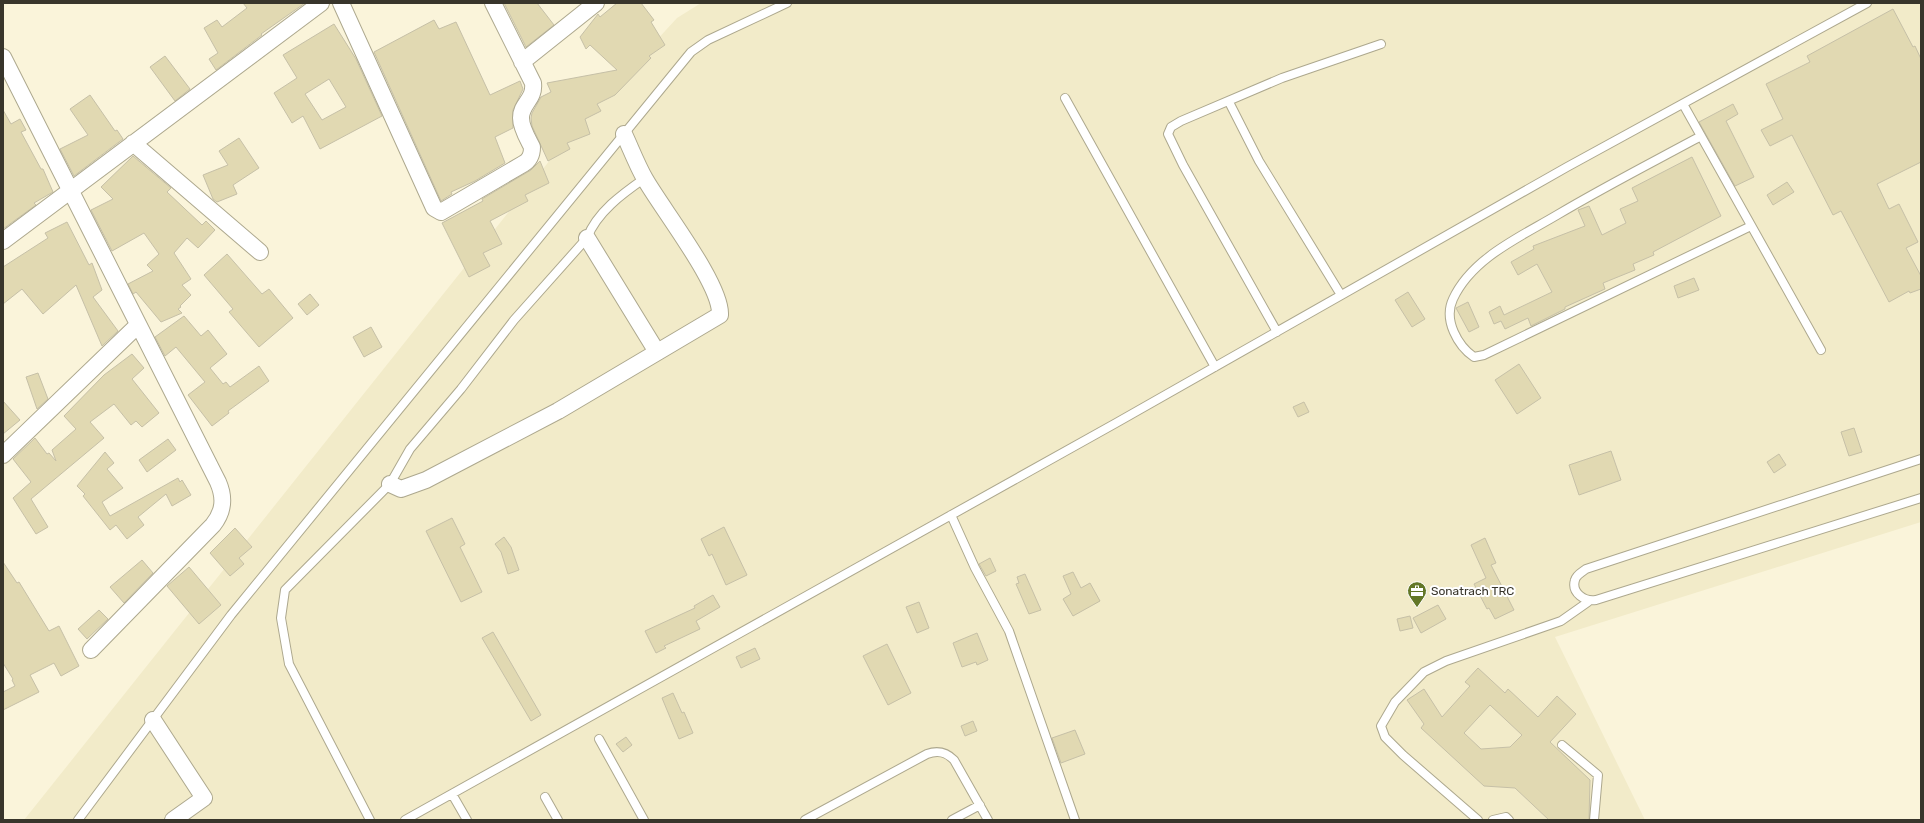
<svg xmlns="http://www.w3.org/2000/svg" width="1924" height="823" font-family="Rubik,sans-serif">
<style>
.built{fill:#f2ebc9}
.building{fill:#e1d9b2;stroke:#c6c0a7;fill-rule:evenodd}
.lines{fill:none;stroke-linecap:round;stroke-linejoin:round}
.lane-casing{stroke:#ada88e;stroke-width:10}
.street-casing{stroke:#ada88e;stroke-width:18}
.lane{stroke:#fff;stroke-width:8}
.street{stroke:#fff;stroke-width:16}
.labels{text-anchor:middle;stroke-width:4;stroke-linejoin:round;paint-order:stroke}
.poi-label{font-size:12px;fill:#38352b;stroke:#fff;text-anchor:start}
</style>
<rect width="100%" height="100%" fill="#faf4da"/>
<path class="built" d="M701 3H1921V522L1555 637 1645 820H24L574 130 677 18Z"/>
<path class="building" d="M243 3H305L261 34 262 35 216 70 209 59 218 53 204 28 217 20 222 27 247 8Z
M504 3H537L554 25 526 47Z
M617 3H641L654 20 651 22 665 45 649 56 651 58 615 95 597 104 601 111 585 119 590 134 567 143 570 149 548 161 532 126 531 118 532 113 541 97 551 92 547 83 617 70 590 45 586 49 580 37 598 14 600 17Z
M1893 9 1913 47 1915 46 1921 59V162L1877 184 1889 209 1899 204 1918 242 1906 248 1921 276V289L1910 293 1909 291 1889 302 1841 211 1833 215 1792 135 1770 146 1761 130 1783 119 1766 84 1810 62 1807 56Z
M434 20 439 29 456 22 490 95 520 81 523 89 513 110V128L495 137 505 163 475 181 451 192 452 194 441 201 374 52Z
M334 24 356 59 382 116 320 149 303 116 292 123 274 93 297 78 283 55ZM329 79 346 107 322 120 305 94Z
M165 56 190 89 175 101 150 67Z
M90 95 115 131 117 130 123 139 74 176 60 149 88 135 70 109Z
M1733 104 1738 114 1726 121 1754 177 1735 186 1699 122Z
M3 110 11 124 20 119 26 130 21 132 41 169H43L53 192 34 203 36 205 3 229Z
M239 138 259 168 233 185 237 194 217 202 213 199 203 175 228 165 219 151Z
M133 156 171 188 167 192 202 225 206 221 215 230 198 248 187 238 174 253 191 279 182 285 191 295 180 306 181 307 178 309 182 313 161 322 136 292 133 294 128 284 153 271 147 265 159 254 144 233 112 251 91 210 113 199 101 187Z
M1692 157 1721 216 1653 252 1654 255 1633 264 1635 270 1603 283 1605 289 1565 307V309L1531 326 1528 318 1505 329 1501 321 1494 324 1489 312 1500 306 1504 315 1552 292 1537 264 1518 275 1511 262 1534 249 1533 246 1585 226 1578 210 1589 206 1602 235 1626 223 1620 209 1638 201 1632 188Z
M540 161 549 183 525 195 528 201 490 221 502 244 483 253 490 266 469 277 442 223 483 201 482 199 531 170Z
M1787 182 1794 192 1773 205 1767 195Z
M67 222 89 265 92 263 102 290 93 297 118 331 102 346 76 285 43 314 22 289 3 304V267L48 238 45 233Z
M227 254 262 294 269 289 293 318 259 347 229 312 233 309 204 275Z
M1694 278 1699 290 1678 298 1674 286Z
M1408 292 1425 319 1412 327 1395 300Z
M310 294 319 305 307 315 298 304Z
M1468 302 1479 327 1469 332 1456 308Z
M184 316 201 336 208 330 227 354 210 368 223 384 226 382 230 387 259 366 269 381 228 411 229 413 212 426 188 395 205 382 176 347 165 356 155 337Z
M371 327 382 347 364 357 353 337Z
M132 354 144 368 132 379 159 413 142 427 136 421 131 425 114 404 90 422 104 438 31 499 48 527 36 534 13 498 31 482 13 459 35 438 47 454 49 453 56 461 52 450 76 429 64 416 104 375Z
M1519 364 1541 398 1517 414 1495 380Z
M38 373 48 399 37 409 26 377Z
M3 401 20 420 3 434Z
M1304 402 1309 412 1298 417 1293 407Z
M1854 428 1862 452 1849 456 1841 432Z
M168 439 176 450 147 472 139 460Z
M1611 451 1621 480 1579 495 1569 465Z
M105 452 114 463 107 469 123 488 102 502 110 516 178 478 180 482 182 480 191 495 172 506 166 494 138 517 144 525 127 539 116 525 110 530 83 496 85 494 77 486Z
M1779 454 1786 465 1774 473 1767 462Z
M452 518 465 544 460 547 482 592 461 602 426 531Z
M724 527 747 575 726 585 712 554 709 556 701 539Z
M235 528 252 547 239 558 244 564 230 576 210 553Z
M504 537 511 547 519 570 508 574 501 552 495 544Z
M1485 538 1496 563 1491 565 1514 610 1495 619 1489 608 1487 609 1474 584 1486 578 1471 545Z
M990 558 996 571 986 576 979 564Z
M142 560 153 573 124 603 110 587Z
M3 562 17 583 19 582 49 631 59 626 79 666 61 676 54 663 30 675 39 692 3 710V692L15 686 12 680 13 679 3 663Z
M189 567 221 605 199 624 167 586Z
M1073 572 1081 588 1090 583 1100 601 1073 616 1063 599 1071 594 1063 576Z
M1025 574 1041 610 1029 614 1016 584 1019 583 1017 577Z
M713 595 720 607 696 621 700 629 664 646 666 648 656 653 645 631 695 608 694 606Z
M919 602 929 628 917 633 906 607Z
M1438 605 1446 619 1421 633 1413 618Z
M99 610 108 619 87 639 78 629Z
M1410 616 1413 628 1400 631 1397 619Z
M493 632 541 715 531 721 482 638Z
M977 633 988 660 977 665 976 662 962 667 953 643Z
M887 644 911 693 888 705 863 656Z
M755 648 760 659 741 668 736 657Z
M1478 668 1505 693 1508 689 1538 717 1557 696 1576 714 1550 742 1590 780 1589 820H1549L1515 788 1484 786 1421 728 1424 724 1407 700 1424 689 1442 717 1470 686 1465 682ZM1490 705 1522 735 1510 747 1481 749 1464 733Z
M673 693 682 713 684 712 693 733 679 739 662 698Z
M973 721 977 731 965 736 961 726Z
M1075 730 1085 754 1061 763 1052 738Z
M626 737 632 745 623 752 616 744Z"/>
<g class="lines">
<g class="lane-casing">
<path id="lane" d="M1065 98 1215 367
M1229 102 1259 161 1341 295
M1683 104 1821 350
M1701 136C1653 162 1604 187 1557 215 1520 237 1472 258 1453 299 1443 320 1458 346 1474 357L1484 355 1751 226
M1277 332 1183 165 1168 134 1171 127 1181 121 1282 78 1381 44
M1921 459 1586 569C1582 572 1576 575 1575 580 1571 593 1585 602 1596 600L1921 498
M951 515 975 568 1009 631 1075 820
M599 739 644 820
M1562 745 1598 775 1594 820
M452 794 467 820
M545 797 558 820
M78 820 231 615 691 52 708 40 787 3
M370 820 289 664 281 618 285 590 390 484 410 449 461 389 514 320 587 238C597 212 622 194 645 178
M405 820 1116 423 1567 167 1867 3
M805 820 927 754C938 750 946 752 954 760L988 820
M952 820 980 805
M1478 820 1403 755 1385 737 1381 726 1395 702 1424 672 1446 661 1561 621 1588 602
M1493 820 1506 817 1509 820"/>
</g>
<g class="street-casing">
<path id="street" d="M341 3 434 208 441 212 523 164C530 160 532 155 532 147 528 139 521 128 521 118 521 103 535 100 533 83L493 3
M3 57 218 482C225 498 224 511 213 525L91 650
M522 62 596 3
M133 143 260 252
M587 238 657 352
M3 241 321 3
M3 455 138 325
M390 484 401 489 426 480 558 411 720 315C722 285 662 209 645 179 637 165 631 149 624 134
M153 720 204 798 173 820"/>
</g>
<use href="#lane" class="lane"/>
<use href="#street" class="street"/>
</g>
<defs>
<g id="office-pin" transform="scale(1)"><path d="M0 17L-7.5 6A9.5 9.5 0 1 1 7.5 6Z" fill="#637727" stroke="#fff"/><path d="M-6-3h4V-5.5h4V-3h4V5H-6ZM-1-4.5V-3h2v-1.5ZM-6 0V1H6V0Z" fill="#fff"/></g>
</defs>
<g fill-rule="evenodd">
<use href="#office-pin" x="1417" y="591"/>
</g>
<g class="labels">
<g class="poi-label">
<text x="1431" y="595">Sonatrach TRC</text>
</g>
</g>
<rect width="1924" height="823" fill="none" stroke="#38352b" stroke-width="8"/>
</svg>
